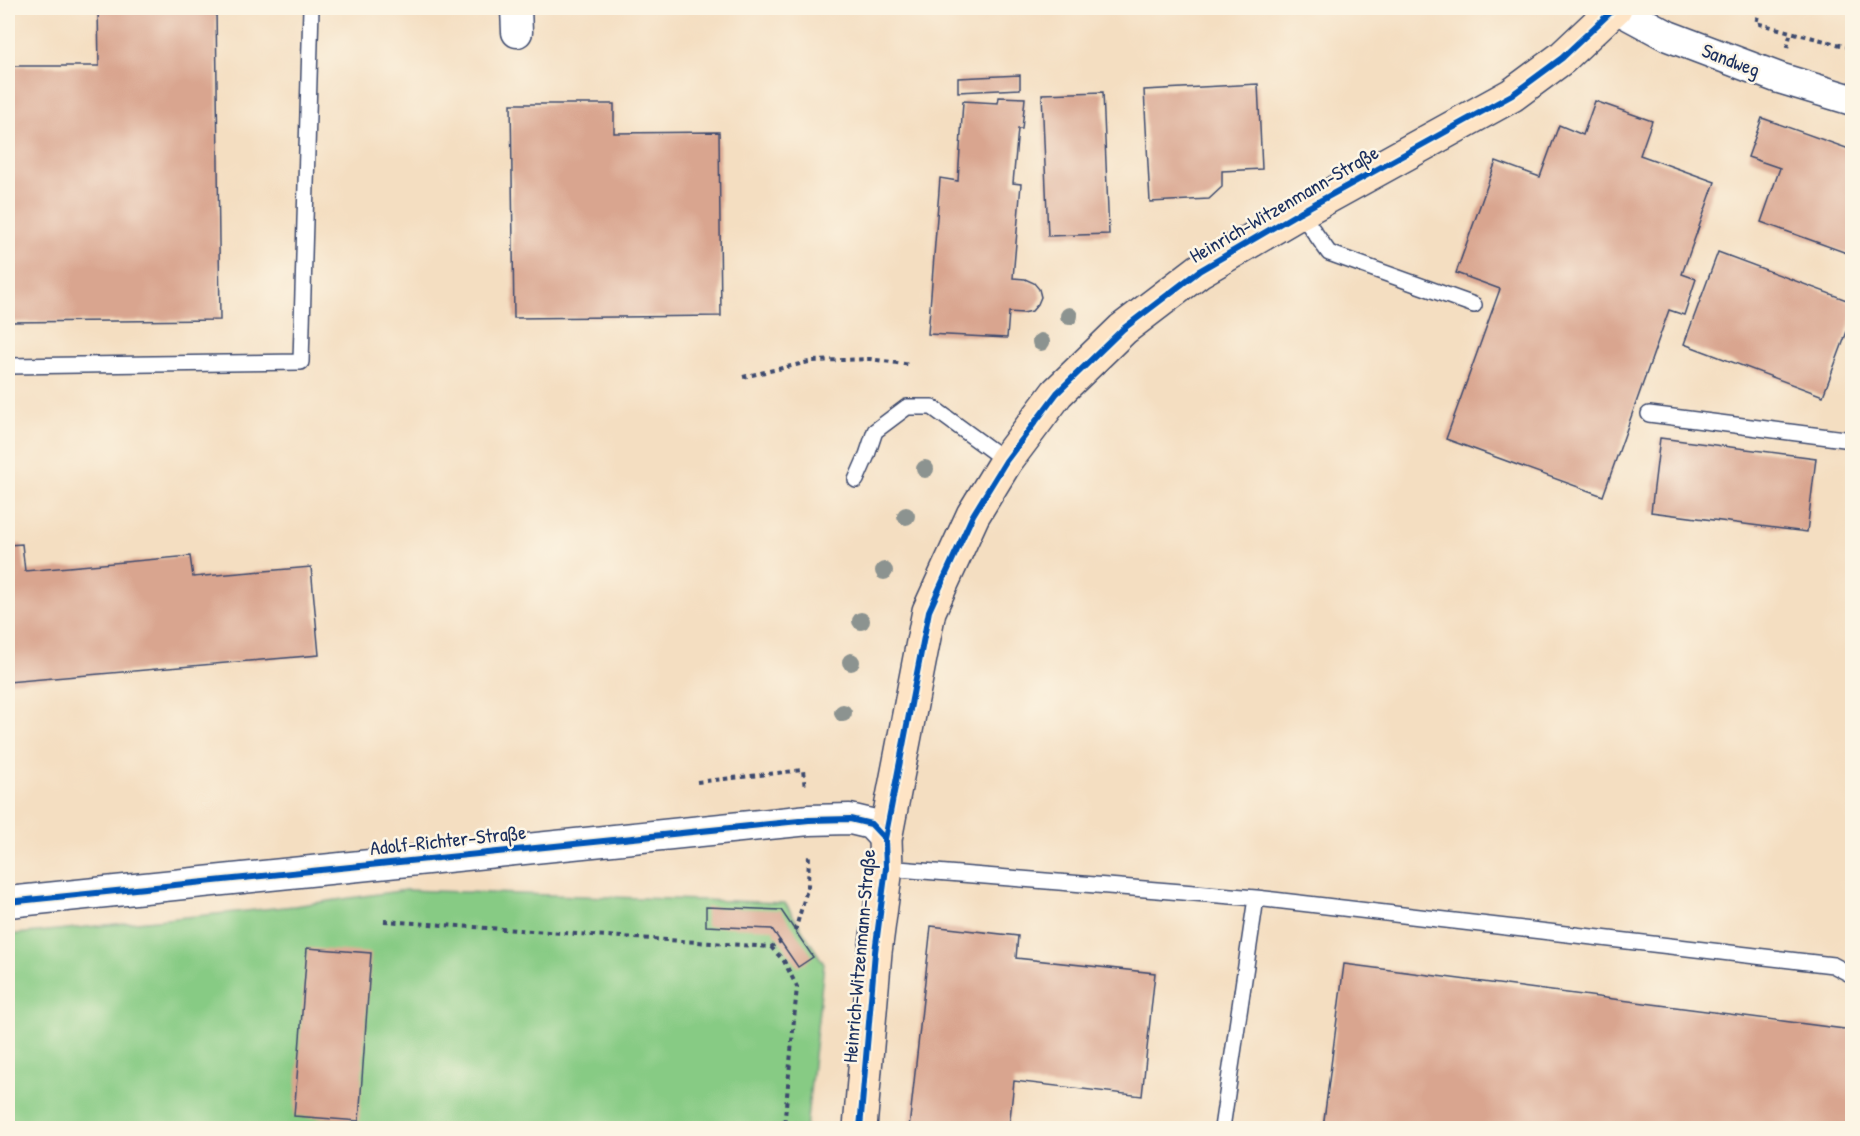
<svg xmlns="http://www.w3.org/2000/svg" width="1860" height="1136" font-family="'Patrick Hand',sans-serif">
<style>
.green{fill:#87cb84;stroke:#517d71;stroke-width:1.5}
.building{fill:#d9a58f}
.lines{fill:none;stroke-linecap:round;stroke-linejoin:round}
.lane-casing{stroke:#3c496d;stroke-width:18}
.street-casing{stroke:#3c496d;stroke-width:33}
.secondary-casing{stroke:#3c496d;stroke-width:36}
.path{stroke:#3c496d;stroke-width:4;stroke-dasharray:4.5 4.5;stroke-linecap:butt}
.lane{stroke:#fff;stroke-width:15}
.street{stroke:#fff;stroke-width:30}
.secondary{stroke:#fee4c5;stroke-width:33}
.cycleway-casing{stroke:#fcf5e5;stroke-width:10}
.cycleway{stroke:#0057b8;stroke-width:6}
.tree{fill:#8c9390}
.labels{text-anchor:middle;stroke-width:5;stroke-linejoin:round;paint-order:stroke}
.street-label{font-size:20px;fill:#1b2f5e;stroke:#fcf5e5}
</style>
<rect width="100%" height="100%" fill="#fcf5e5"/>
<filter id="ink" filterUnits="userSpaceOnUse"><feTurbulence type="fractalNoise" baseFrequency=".0167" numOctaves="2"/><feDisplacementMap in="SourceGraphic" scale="12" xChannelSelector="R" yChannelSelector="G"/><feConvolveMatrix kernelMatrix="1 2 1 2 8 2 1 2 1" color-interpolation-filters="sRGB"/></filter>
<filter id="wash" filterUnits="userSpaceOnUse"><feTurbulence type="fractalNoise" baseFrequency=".008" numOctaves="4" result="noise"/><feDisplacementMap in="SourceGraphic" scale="24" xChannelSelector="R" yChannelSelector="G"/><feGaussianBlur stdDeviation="1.35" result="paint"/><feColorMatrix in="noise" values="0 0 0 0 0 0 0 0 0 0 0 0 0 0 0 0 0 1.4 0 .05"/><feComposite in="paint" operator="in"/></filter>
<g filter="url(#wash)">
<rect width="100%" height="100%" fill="#f4dec1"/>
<path class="green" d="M406 890 785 903 824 964 806 1128H8V935L294 906Z"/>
<g id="blocks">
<path class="building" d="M98 8H216L220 320 8 322V66H99Z
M1020 75V89L958 92V78Z
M1258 84 1262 169 1222 171V187L1209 199 1150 202 1144 90Z
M1103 92 1109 234 1048 236 1042 94Z
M999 97 1025 98 1022 129H1018L1013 183 1021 184 1013 278 1025 279 1034 283 1039 289 1041 297 1038 304 1032 311 1023 313 1009 312 1007 338 928 334 940 178 958 181 963 101 998 103Z
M1595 101 1652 121 1640 155 1715 182 1682 274 1696 279 1684 315 1669 310 1603 496 1446 439 1500 289 1456 273 1496 161 1540 177 1559 125 1583 135Z
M511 104H614V133L719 132 721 316 514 318Z
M1762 118 1852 150V255L1761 222 1780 168 1748 157Z
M1718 252 1852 302V318L1823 396 1684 344Z
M1660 438 1816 458 1807 532 1651 512Z
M22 544 25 571 190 556 193 577 311 567 319 655 8 682V545Z
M706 907 781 910 813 957 798 967 772 929 706 926Z
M931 926 1018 936 1016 958 1155 973 1142 1096 1014 1081 1009 1128H909Z
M307 948 371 953 359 1121 294 1116Z
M1344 964 1852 1030V1128H1323Z"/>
</g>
</g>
<g filter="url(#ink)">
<use href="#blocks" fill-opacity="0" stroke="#3c496d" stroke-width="1.5"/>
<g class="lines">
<g class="lane-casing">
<path id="lane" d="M1300 212 1329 253 1474 305
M8 366 301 362 311 8
M1649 414 1852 440
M856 480 867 455 875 431 907 407H932L1006 461
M886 868 1256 898 1222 1128
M1256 898 1833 965 1852 975"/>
</g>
<g class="street-casing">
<path id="street" d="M516 8 517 32
M1616 8 1668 36 1779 78 1852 100
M8 902 809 820 850 819 871 824 885 839"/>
</g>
<g class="secondary-casing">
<path id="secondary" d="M860 1128 875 952 886 868 885 839 929 611 973 515 1006 461 1057 393 1123 329 1199 271 1300 212 1512 95 1562 58 1615 8"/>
</g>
<path class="path" d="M1760 8 1756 23 1852 48
M1787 48 1791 31
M743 377 813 361 870 359 911 365
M697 782 803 770 805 789
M384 921 771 947 781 941
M795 931 808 886 809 853
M771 947 784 961 797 987 784 1128"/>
<use href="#lane" class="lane"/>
<use href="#street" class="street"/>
<use href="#secondary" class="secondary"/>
<g class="cycleway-casing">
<path id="cycleway" d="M8 902 809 820 850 819 871 824 885 839
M860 1128 875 952 886 868 885 839 929 611 973 515 1006 461 1057 393 1123 329 1199 271 1300 212 1512 95 1562 58 1615 8"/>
</g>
<use href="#cycleway" class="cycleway"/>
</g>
<g class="tree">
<circle cx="1069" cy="316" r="9"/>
<circle cx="1041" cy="342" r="9"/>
<circle cx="925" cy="469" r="9"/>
<circle cx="906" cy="516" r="9"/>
<circle cx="884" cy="571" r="9"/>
<circle cx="861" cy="621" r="9"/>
<circle cx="851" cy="662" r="9"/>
<circle cx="843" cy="713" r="9"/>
</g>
</g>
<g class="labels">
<g class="street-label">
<text transform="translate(1731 60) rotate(21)" y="7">Sandweg</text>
<text transform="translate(1284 204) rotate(-30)" y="7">Heinrich-Witzenmann-Straße</text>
<text transform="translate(448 840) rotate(-6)" y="7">Adolf-Richter-Straße</text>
<text transform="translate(859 956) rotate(-85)" y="7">Heinrich-Witzenmann-Straße</text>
</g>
</g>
<rect width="1860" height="1136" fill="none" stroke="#fcf5e5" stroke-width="30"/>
</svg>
